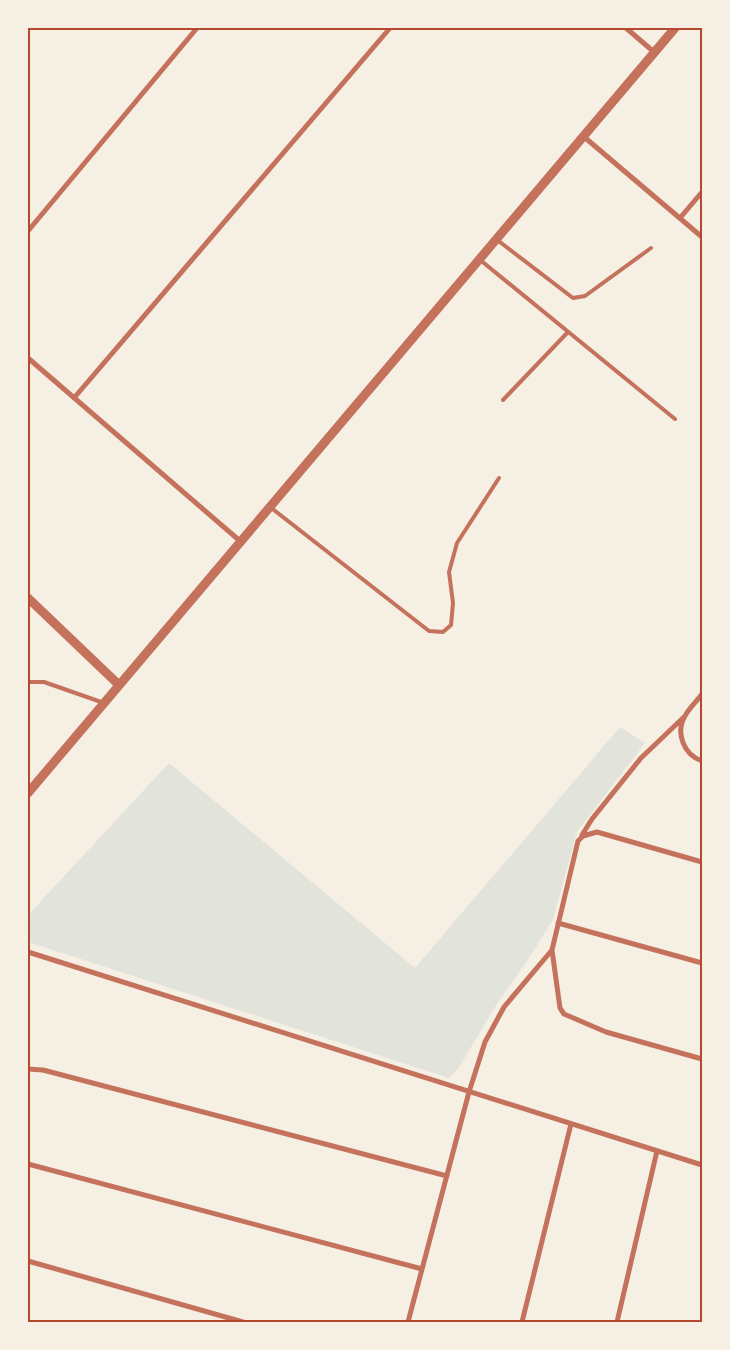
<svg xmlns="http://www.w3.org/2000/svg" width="730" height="1350" font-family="Signika,sans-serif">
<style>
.green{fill:#e2e4dc}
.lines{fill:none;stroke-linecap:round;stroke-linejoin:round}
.service{stroke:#c5725c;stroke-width:4}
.minor{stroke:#c5725c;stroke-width:5}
.tertiary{stroke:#c5725c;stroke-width:9}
.neatline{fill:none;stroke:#b5482f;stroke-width:2}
</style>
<rect width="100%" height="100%" fill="#f6efe4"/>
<path class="green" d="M620 727 645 743 577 832 553 920 529 958 495 1007 458 1069 449 1078 28 942V915L169 763 415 968Z"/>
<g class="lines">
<path class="service" d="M496 239 573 298 585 296 651 248
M479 259 675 419
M503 400 568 332
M270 507 429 631 443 632 451 625 453 603 449 572 457 543 499 478
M28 682H44L104 703"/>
<path class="minor" d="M626 28 654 52
M583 136 702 237
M680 218 702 192
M28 231 197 28
M28 358 240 541
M74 398 390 28
M702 694C697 701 689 708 685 716 675 733 684 755 702 761
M582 835 592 819 641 758 684 717
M702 862 597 832 583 836 578 841 552 950 560 1008 564 1014 606 1032 702 1059
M558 923 702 963
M28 952 702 1165
M28 1069 43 1070 447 1176
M28 1164 422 1269
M28 1261 243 1322
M408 1322 469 1092 485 1042 504 1007 552 950
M522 1322 571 1124
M617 1322 657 1151"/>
<path class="tertiary" d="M28 598 119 685
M28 793 675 28"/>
</g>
<rect width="730" height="1350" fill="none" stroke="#f6efe4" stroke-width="58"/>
<rect x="29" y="29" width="672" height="1292" class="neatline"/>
</svg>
